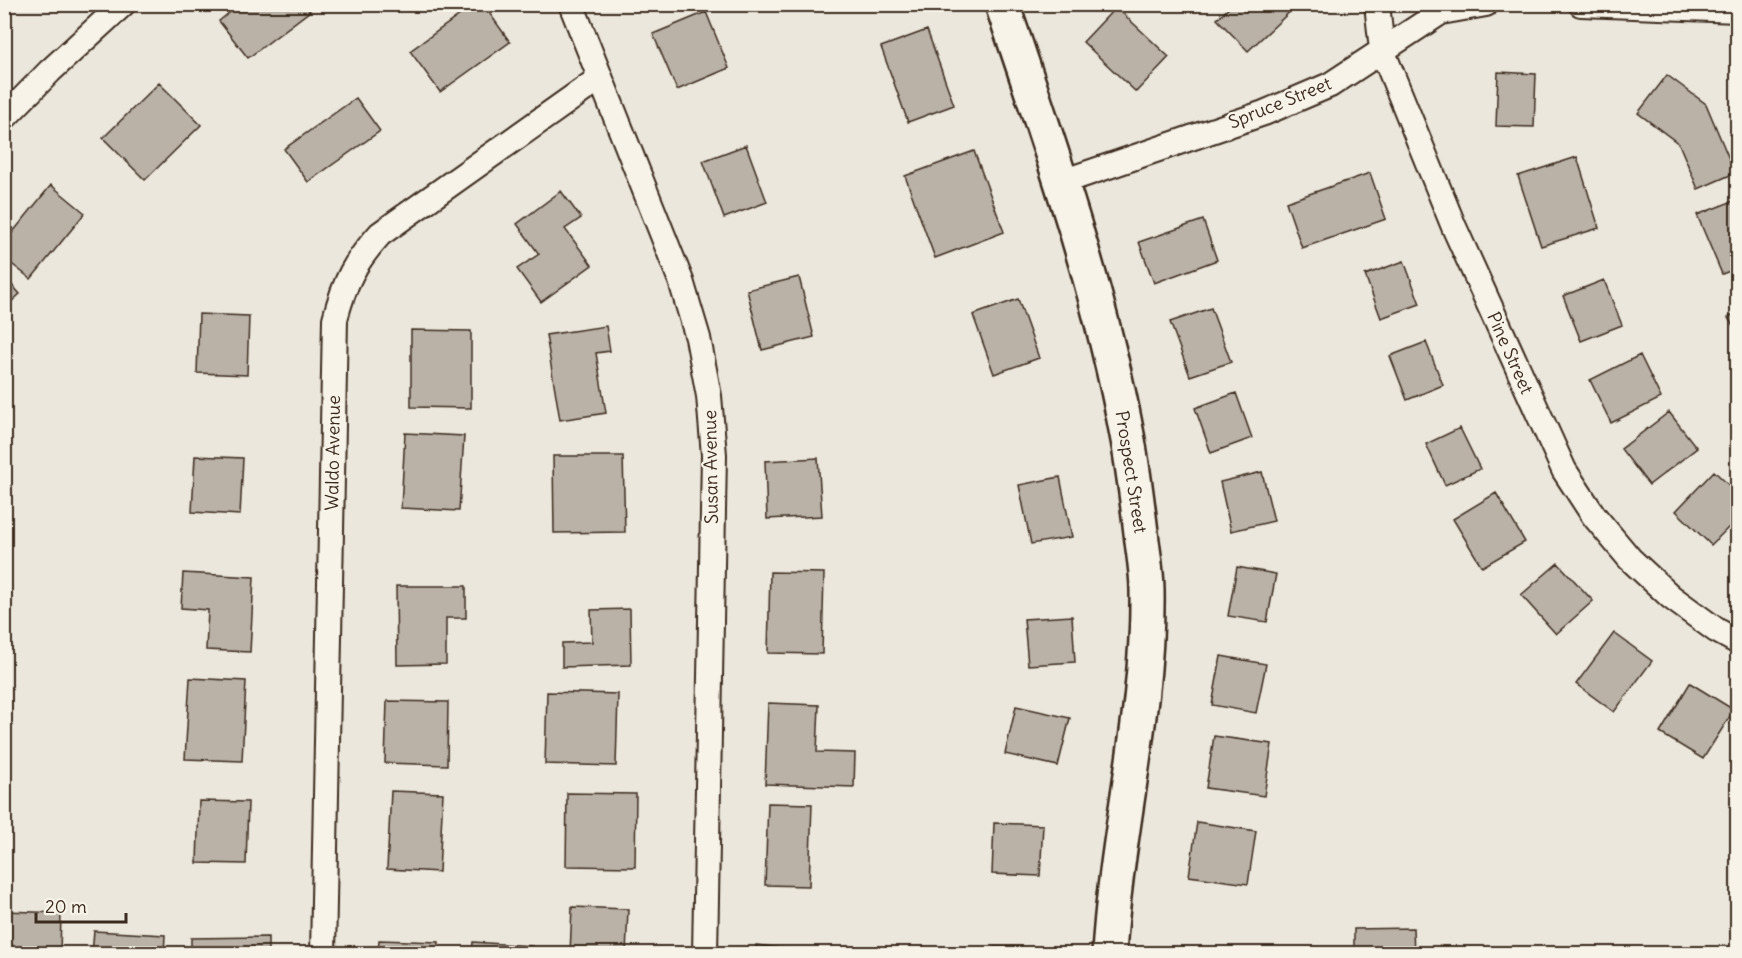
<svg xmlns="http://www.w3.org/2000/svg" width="1742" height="958" font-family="Delius,sans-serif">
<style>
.building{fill:#bab2a7;stroke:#3b2a1e;stroke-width:1.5}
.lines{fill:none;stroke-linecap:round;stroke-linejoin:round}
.street-casing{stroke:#3b2a1e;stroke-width:28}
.secondary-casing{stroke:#3b2a1e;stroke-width:38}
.street{stroke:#f7f3e8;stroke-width:24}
.secondary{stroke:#f7f3e8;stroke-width:33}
.labels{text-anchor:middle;stroke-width:4.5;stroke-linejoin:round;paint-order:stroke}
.street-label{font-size:18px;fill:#3b2a1e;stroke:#f7f3e8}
</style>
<rect width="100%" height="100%" fill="#ece7dc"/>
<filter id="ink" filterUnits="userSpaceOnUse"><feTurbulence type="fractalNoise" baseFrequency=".0167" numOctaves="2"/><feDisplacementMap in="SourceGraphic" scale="12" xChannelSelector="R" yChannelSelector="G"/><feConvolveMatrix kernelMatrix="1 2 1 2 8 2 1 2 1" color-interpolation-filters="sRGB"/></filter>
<g filter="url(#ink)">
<path class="building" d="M240 4H305L310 11 248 58 219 21Z
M475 4H483L510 42 440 92 410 51Z
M1233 4H1296L1297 5 1248 51 1217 19Z
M1116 7 1169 57 1136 92 1083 42Z
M706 12 729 68 677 90 653 34Z
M927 30 954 105 908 122 881 47Z
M1498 72 1536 74 1534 127 1496 126Z
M1667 75 1706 104 1735 173 1698 189 1679 144 1638 113Z
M159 83 201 125 145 180 103 138Z
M356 98 380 131 308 182 284 149Z
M746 145 767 202 724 218 703 161Z
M974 151 1004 232 935 258 905 176Z
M1577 157 1599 228 1541 246 1518 176Z
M1370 173 1386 219 1302 248 1286 202Z
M51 185 85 213 31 279 4 258V243Z
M561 191 581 218 565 229 592 265 541 302 517 269 539 254 517 224Z
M1738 199V268L1722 274 1697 215Z
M1203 220 1217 260 1154 283 1139 242Z
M1404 261 1420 304 1381 318 1365 275Z
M4 276 20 294 4 308Z
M799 277 814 337 762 350 747 290Z
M1604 280 1622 325 1581 341 1563 296Z
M1018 299 1039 358 994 374 973 315Z
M1211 308 1231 362 1190 376 1170 322Z
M1738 311V333L1728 318Z
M199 314 249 316 247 375 197 373Z
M606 326 610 351 596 353 606 413 560 420 546 335Z
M411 330 471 331V408L411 407Z
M1426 342 1443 385 1407 400 1390 356Z
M1640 355 1661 398 1611 423 1590 380Z
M1236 393 1252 438 1211 453 1195 408Z
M1669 412 1697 448 1649 485 1621 449Z
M1460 428 1480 469 1445 485 1426 444Z
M405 433 464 436 459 511 401 508Z
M195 456 243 458 240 515 192 512Z
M553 456H623L625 532 554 533Z
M818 458 822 516 767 519 765 461Z
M1714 471 1738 494V518L1711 545 1676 511Z
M1262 472 1274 521 1231 531 1220 482Z
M1060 477 1072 537 1031 544 1019 485Z
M1496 493 1525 542 1482 567 1453 519Z
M1558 563 1593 601 1556 634 1521 595Z
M1237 567 1276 574 1267 622 1228 616Z
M770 572 824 573 822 654 768 653Z
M183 573 254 577 250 652 206 650 208 610 181 608Z
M396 586H466V618H446V664L397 665Z
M630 609 631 665 562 667V643L592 642 591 610Z
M1072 616 1075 662 1028 665 1024 619Z
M1614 633 1652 661 1614 712 1576 684Z
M1221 656 1266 664 1256 713 1212 705Z
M190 678 246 681 242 761 185 759Z
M1690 683 1734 710 1703 759 1660 733Z
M547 692 618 694 616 766 545 764Z
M387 701 448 702 447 765 385 763Z
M768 703 819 705 817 752 855 753 854 787 765 784Z
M1016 706 1070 718 1058 766 1005 754Z
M1214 736 1272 744 1264 796 1206 788Z
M391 791 443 793 439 872 387 869Z
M567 793 636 794 635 867 566 866Z
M199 801 248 802 246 864 197 863Z
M768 803 812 804 809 886 765 885Z
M1197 822 1256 831 1248 884 1189 876Z
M994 823 1043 825 1040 876 992 874Z
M572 907 628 909 626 954H570Z
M4 911 61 913 60 954H4Z
M1413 928 1414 954H1354V929Z
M94 931 165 935 164 954H92Z
M268 937V954H191V938Z
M379 940 439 942V954H378Z
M473 942 532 946V954H472Z
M756 945 821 953V954H755Z
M994 947 1038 948V954H994Z
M857 949 894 954H856Z"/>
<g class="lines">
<g class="street-casing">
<path id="street" d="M571 4 681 281 698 338 709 396 714 455 705 954
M1377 4 1382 50 1454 227 1564 470 1594 516 1630 559 1671 597 1716 630 1738 642
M1581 4 1738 10
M4 118 50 71 123 4
M1062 182 1264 113 1330 85 1441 12 1486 4
M323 954 335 319C345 281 354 263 380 234L600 78"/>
</g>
<g class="secondary-casing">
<path id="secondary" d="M1002 4C1051 149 1100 289 1128 440 1134 474 1138 507 1142 541 1144 557 1147 574 1147 590 1149 712 1116 832 1109 954"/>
</g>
<use href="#street" class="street"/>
<use href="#secondary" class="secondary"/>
</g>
</g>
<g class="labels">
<g class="street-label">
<text transform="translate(1280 103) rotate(-22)" y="6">Spruce Street</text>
<text transform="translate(1510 353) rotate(66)" y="6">Pine Street</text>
<text transform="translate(333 453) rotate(-89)" y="6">Waldo Avenue</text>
<text transform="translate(711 467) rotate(-91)" y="6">Susan Avenue</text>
<text transform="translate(1131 472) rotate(81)" y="6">Prospect Street</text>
</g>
</g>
<rect width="1742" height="958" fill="none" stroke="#f7f3e8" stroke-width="24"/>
<rect x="12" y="12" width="1718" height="934" fill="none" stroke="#3b2a1e" stroke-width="2" filter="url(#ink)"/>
<path d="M36 913v9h90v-9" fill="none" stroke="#3b2a1e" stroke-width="3"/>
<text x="45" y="913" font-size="18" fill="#3b2a1e" stroke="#f7f3e8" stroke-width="4.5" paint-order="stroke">20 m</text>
</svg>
